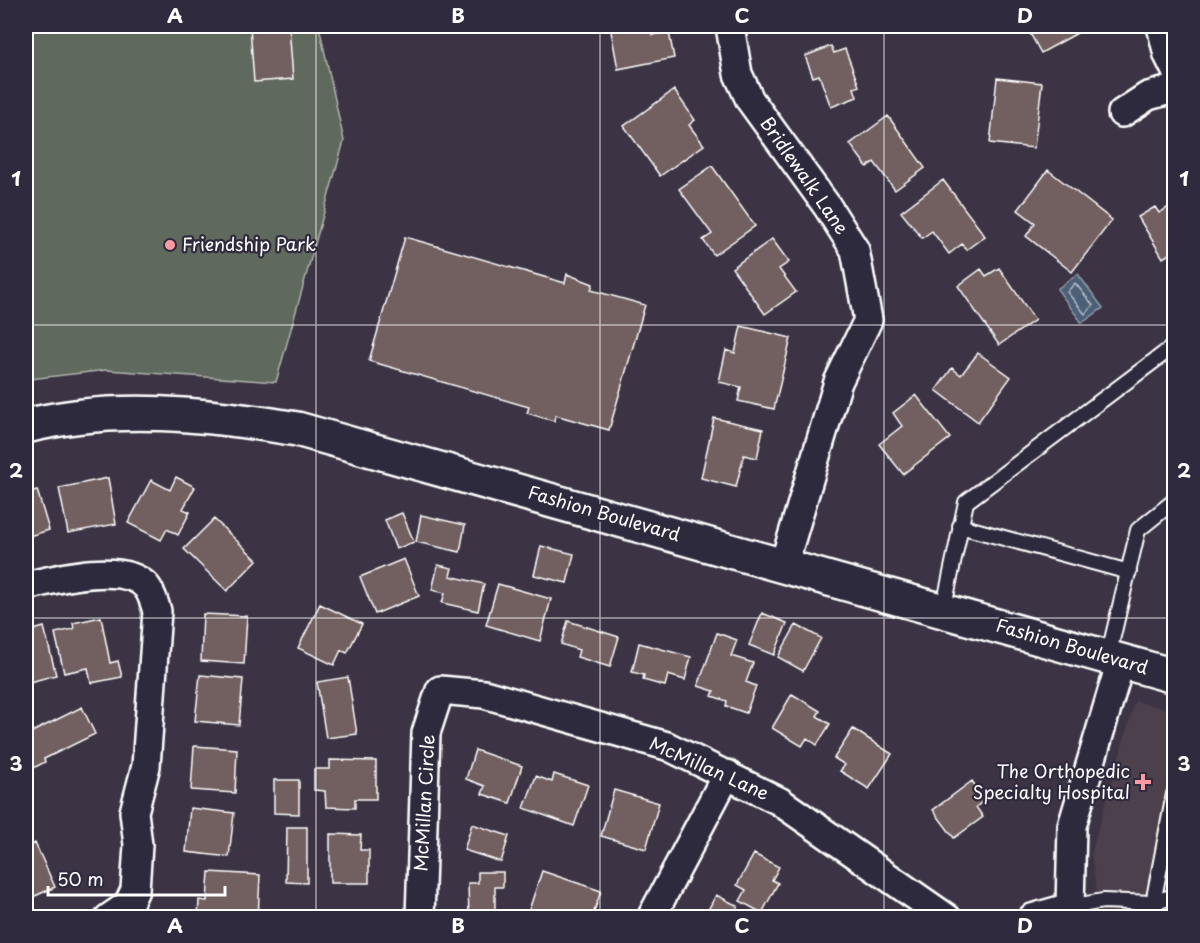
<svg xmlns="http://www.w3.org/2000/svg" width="1200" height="943" font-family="'Playpen Sans',sans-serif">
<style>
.built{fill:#4c414c}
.green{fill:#60695d;stroke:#b0b4ae;stroke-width:1.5}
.water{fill:#4b5f76;stroke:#939fad;stroke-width:1.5}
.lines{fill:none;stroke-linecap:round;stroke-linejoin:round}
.shore{stroke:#b7bfc8;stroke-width:1.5}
.building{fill:#725e5f;stroke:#fff;stroke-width:1.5}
.lane-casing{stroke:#fff;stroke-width:18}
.street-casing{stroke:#fff;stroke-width:32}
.secondary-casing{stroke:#fff;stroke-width:38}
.lane{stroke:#2f2a3d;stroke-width:14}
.street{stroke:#2f2a3d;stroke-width:27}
.secondary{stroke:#2f2a3d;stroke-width:33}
.grid{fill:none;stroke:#fff;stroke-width:1.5;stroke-opacity:0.55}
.poi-dot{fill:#ff9aa2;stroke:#2f2a3d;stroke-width:2}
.labels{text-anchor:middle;stroke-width:4.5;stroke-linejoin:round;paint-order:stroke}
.street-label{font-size:18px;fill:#fff;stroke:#2f2a3d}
.poi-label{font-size:18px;fill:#fff;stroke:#2f2a3d;text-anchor:start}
.neatline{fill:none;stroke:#fff;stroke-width:2}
.grid-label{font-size:20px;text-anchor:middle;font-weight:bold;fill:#fff}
</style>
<rect width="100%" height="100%" fill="#3c3444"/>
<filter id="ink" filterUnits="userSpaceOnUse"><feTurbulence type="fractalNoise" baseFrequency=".0167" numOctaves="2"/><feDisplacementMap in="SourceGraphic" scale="12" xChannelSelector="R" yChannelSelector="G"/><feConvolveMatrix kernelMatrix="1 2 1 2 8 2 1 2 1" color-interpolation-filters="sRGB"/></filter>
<g filter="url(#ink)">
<path class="built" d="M1135 701 1174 711V917H1101L1091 854Z"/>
<path class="green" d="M26 26H319L344 141 276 382 107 370 30 379 26 372Z"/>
<path class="water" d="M1078 274 1103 308 1082 323 1057 289Z"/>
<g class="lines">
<path class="shore" d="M1075 283 1093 305 1085 314 1067 292Z"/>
</g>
<path class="building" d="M250 26H289L293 79 254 82Z
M610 26H651L652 35 669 32 674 58 618 69Z
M1026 26H1090L1041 53Z
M831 46 834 53 845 49 859 86 854 88 857 97 831 107 819 75 813 77 805 56Z
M997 78 1042 83 1034 148 990 143Z
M674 90 695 120 689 125 704 145 660 176 624 126Z
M888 116 925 168 895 190 874 162 867 167 850 144Z
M712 166 755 226 714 255 703 240 712 234 679 189Z
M1048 170 1112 220 1072 272 1026 236 1035 223 1018 210Z
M943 180 985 236 966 250 962 244 949 254 932 231 922 238 901 212Z
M1174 204V251L1163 258 1138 217 1155 207 1159 213Z
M405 237 565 283 567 274 593 284 591 290 645 305 609 430 555 415 554 421 527 413 529 407 369 361Z
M772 239 789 262 779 269 796 292 765 314 732 268Z
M999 268 1035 320 999 345 958 286 981 269 986 276Z
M741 326 791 338 774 409 738 401 741 387 719 382 726 350 735 353Z
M978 353 1011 377 978 422 936 390 952 368 961 375Z
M916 395 950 438 903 474 879 444 902 426 893 413Z
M714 418 763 429 757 458 744 455 736 487 701 478Z
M176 477 195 487 183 509 190 512 178 535 167 529 161 540 128 523 151 480 170 490Z
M108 478 116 524 68 533 59 488Z
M37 490 49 530 26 537V493Z
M402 513 414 542 396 549 385 520Z
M421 515 465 525 460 552 416 542Z
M214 519 257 560 227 591 184 549Z
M541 546 574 554 567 583 534 575Z
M404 559 419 596 375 614 360 577Z
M438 565 452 568 450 576 484 584 478 611 442 603 445 593 432 590Z
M498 584 551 599 540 641 486 625Z
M320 604 362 624 347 653 341 650 334 665 298 648Z
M762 613 787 623 774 655 749 645Z
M203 614 247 616 244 664 201 661Z
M101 617 110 663 118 661 122 677 91 683 88 668 64 673 55 633 74 629 73 623Z
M568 621 619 637 610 667 577 657 579 650 561 644Z
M796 625 821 638 803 671 778 657Z
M44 627 56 675 26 683V632Z
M717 633 737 640 731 656 753 663 746 682 756 686 746 713 726 706 727 701 712 696 714 691 698 686Z
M639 643 691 657 685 680 668 675 665 686 643 680 644 675 632 672Z
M200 675 243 679 239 725 195 721Z
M348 677 357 734 326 738 317 682Z
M792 694 820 711 817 716 830 724 817 745 807 738 802 746 772 728Z
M82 707 95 734 44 759 45 762 26 772V735Z
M853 729 892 754 869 789 840 771 845 765 834 758Z
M194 746 237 749 235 793 191 790Z
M475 750 522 766 510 803 482 794 485 786 466 779Z
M330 760 376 761V799H355V808L326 807 325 791 314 790V769H330Z
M554 774 588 785 574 826 524 808 536 776 552 782Z
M274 780H299V814L274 813Z
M972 781 985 800 976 807 983 817 954 838 933 810Z
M614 790 659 803 646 849 601 836Z
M190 808 234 813 229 857 186 852Z
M472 824 509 836 501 862 464 850Z
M287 827H307V883L286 882Z
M330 834 361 835 360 850H369V883H330Z
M35 843 55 887 26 900V848Z
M754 854 779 867 772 880 778 883 762 913 740 901 746 890 737 885Z
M542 871 601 891 592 918 527 916Z
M209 872 260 875 258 918H198L199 900 207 901Z
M478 872H503V887H495V918H469L468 883H478Z
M716 895 738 906 733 915 738 918H712L706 914Z
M325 915 361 916V918H325Z"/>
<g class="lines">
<g class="lane-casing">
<path id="lane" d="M960 526 1129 572
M943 611 966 502 1174 346
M1108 657 1138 530 1174 501
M1174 794 1153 903 1174 896
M1070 907 1103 901 1153 903"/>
</g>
<g class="street-casing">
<path id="street" d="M730 26 738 74 750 100 827 206 855 250 868 320 838 382 783 567
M1161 26 1168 55 1174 67
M1122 113 1148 96 1174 89
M26 586C55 579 123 561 146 586 152 593 154 602 157 611L146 766 134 812 138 845 135 890 128 905 109 918
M420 918 426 733 440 690 484 694 667 746 779 801 947 918
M651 918 727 774
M1032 918 1070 907 1072 826 1121 661"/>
</g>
<g class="secondary-casing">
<path id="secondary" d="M26 426C113 404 209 414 297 429L1174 676"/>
</g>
<use href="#lane" class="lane"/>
<use href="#street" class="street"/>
<use href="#secondary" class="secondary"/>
</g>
</g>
<path class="grid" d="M316 26V918M600 26V918M884 26V918M26 325H1174M26 618H1174"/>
<g class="poi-dot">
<circle cx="170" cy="245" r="6"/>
<path d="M1140 773h6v6h6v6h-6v6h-6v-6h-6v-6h6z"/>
</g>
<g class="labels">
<g class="street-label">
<text transform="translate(804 176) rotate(55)" y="6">Bridlewalk Lane</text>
<text transform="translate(604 514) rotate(16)" y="6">Fashion Boulevard</text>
<text transform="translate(1072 647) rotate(16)" y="6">Fashion Boulevard</text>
<text transform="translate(709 769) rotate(24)" y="6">McMillan Lane</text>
<text transform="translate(425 803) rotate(-87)" y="6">McMillan Circle</text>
</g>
<g class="poi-label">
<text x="182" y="251">Friendship Park</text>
<text x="1130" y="778" text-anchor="end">The Orthopedic<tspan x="1130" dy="21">Specialty Hospital</tspan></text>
</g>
</g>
<rect width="1200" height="943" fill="none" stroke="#2f2a3d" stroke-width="66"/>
<path d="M48 886v9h177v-9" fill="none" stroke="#ffffff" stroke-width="3"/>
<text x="57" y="886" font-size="18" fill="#ffffff" stroke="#2f2a3d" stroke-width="4.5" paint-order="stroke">50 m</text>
<rect x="33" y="33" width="1134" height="877" class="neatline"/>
<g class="grid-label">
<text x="175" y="23">A</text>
<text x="458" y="23">B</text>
<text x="742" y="23">C</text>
<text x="1025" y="23">D</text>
<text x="16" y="186">1</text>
<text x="1184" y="186">1</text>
<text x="16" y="478">2</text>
<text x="1184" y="478">2</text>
<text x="16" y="771">3</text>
<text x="1184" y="771">3</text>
<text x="175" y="933">A</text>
<text x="458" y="933">B</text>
<text x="742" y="933">C</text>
<text x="1025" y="933">D</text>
</g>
</svg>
